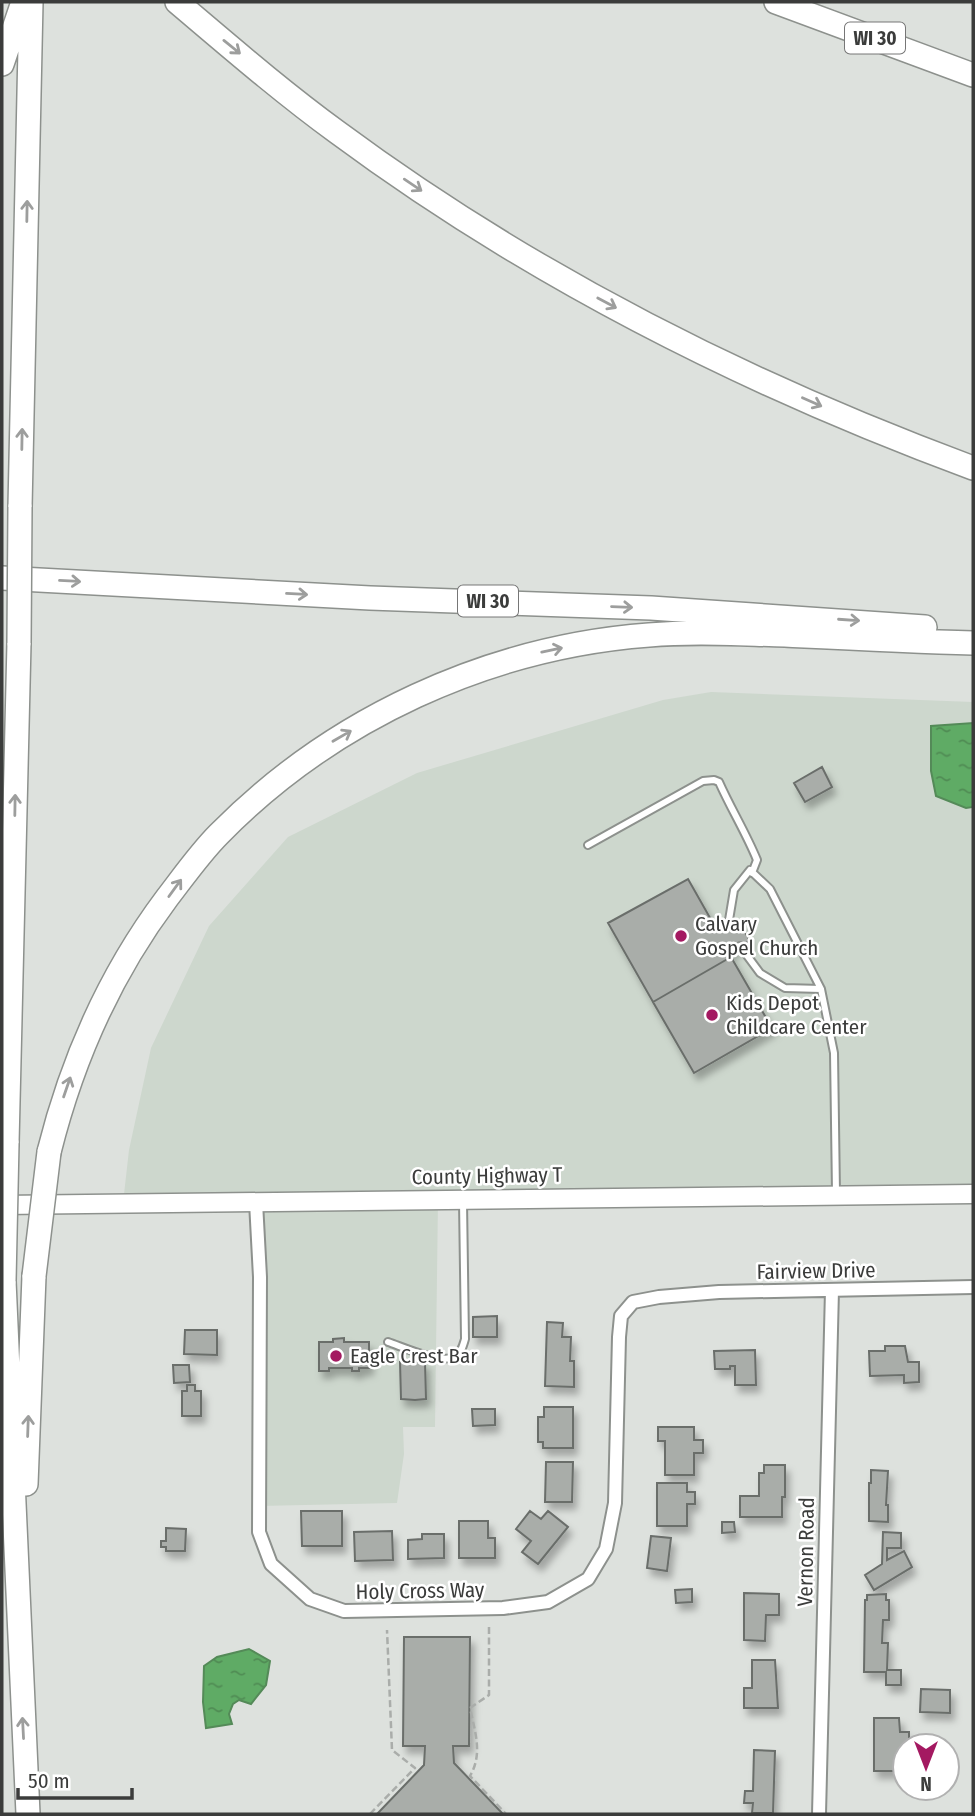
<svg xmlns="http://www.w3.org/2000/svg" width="975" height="1816" font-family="'Fira Sans Condensed',sans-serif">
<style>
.built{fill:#cdd7cd}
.water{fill:url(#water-ripples);stroke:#548a58;stroke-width:2}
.building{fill:#a9ada9;stroke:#6a6e6b;stroke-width:2;filter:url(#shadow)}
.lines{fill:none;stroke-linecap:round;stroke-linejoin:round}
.lane-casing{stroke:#8d918d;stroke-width:10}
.street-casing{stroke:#8d918d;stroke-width:16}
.secondary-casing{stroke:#8d918d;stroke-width:21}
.highway-casing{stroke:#8d918d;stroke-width:26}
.path{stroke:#aaadaa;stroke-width:2.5;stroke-dasharray:7 3.5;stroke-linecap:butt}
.lane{stroke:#fff;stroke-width:6}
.street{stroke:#fff;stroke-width:12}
.secondary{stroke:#fff;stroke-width:18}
.highway{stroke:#fff;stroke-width:23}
.highway-bridge-casing{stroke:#8d918d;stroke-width:26;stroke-linecap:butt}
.highway-bridge{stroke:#fff;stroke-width:23}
.oneway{stroke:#9d9e9d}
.poi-dot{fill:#a41961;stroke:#fff;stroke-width:2.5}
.labels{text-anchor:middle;stroke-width:5;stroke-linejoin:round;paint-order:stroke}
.shield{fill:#fff;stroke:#767676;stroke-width:2}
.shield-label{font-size:19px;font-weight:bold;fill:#3b3c3b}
.poi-label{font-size:21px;fill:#3b3c3b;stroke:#fff;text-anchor:start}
.street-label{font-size:21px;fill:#3b3c3b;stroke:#fff}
</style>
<defs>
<pattern id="water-ripples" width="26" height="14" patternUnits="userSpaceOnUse" patternTransform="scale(1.75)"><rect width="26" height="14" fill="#5fab65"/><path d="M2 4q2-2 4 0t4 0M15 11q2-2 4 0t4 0" fill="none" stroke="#508c54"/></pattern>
<filter id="shadow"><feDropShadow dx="4" dy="7" stdDeviation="3.5" flood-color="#0004"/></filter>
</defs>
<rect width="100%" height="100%" fill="#dde1dd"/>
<path class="built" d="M711 692 973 702V1194L438 1200 435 1427H403L404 1454 397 1503 259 1506 256 1202 123 1203 129 1150 151 1048 209 926 288 837 417 773 663 700Z"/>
<path class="water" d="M973 723V807L966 808 936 796 931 771V726Z
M249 1649 270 1661 266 1685 251 1704 239 1700 233 1704 229 1714 232 1724 206 1728 203 1702 204 1666 217 1657Z"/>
<path class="building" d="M822 767 832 787 805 802 794 783Z
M688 879 718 932 739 921 750 941 728 952 731 957 653 1002 608 923Z
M731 957 772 1028 694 1073 653 1002Z
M497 1316V1337H473V1317Z
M547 1322 563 1323 562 1337H571L570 1361H574V1387L545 1386Z
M185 1330H217V1355L184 1354Z
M344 1338V1342H369V1368H359V1371H352V1368H329V1371H319V1342H333V1339Z
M885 1346H905L908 1362H919V1382L904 1383V1375L870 1376 869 1351H885Z
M755 1350 756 1385H735V1366H730V1369H715L714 1351Z
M400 1362H425L426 1399 415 1400 401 1399Z
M173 1365H189L190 1382 174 1383Z
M187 1385H195V1391H201V1416H182V1391H187Z
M544 1407H573V1448H543V1442H538V1417H544Z
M472 1409H495V1425L473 1426Z
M658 1427H694V1440H703V1453H694V1475H665V1441H658Z
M546 1462H573L572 1502H545Z
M764 1465H785V1497H782V1517H740V1496H759V1473H764Z
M871 1470 888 1471 886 1505H888V1522L869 1521V1483H871Z
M657 1483H687V1492H695V1504H687V1526H657Z
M301 1511H342V1546H302Z
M530 1511 541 1519 548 1511 568 1527 538 1564 522 1552 531 1541 516 1529Z
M459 1521H488V1538H495V1558H459Z
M722 1522H734L735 1532 722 1533Z
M166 1528 186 1529 185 1551H166V1547H161V1541H166Z
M392 1531 393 1560 355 1561 354 1532Z
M883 1532 901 1533V1548H887V1560L904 1551 912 1567 874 1590 865 1575 882 1564Z
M422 1534H444V1558L408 1559V1540L422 1539Z
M651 1536 671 1538 667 1571 647 1568Z
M692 1589V1602L676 1603 675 1590Z
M744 1593 779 1594V1615H766L765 1641 744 1640Z
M886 1594V1600H889V1620H883L882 1643H888L887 1670H901V1685H886V1672H864L865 1600H867V1595Z
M404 1637H470L469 1746H453L454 1763 503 1814H377L424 1765 425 1746H403Z
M752 1660H775L778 1708H744V1688H752Z
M921 1689 950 1690V1713L920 1712Z
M874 1718H899L900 1732H909V1746H905V1758H899V1771H874Z
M754 1750 775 1751 773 1813H752L753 1803H744L745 1791H753Z"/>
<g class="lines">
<g class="lane-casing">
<path id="lane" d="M588 845 703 781 714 780 719 782C731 809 746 833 757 860L752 873
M728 926 734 890 750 870 770 889 821 989
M740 946 760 973 785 988 821 989 834 1053 836 1193
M388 1342C403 1347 440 1364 454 1357 461 1354 463 1346 465 1339L463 1201"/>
</g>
<g class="street-casing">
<path id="street" d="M256 1202 260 1277 259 1532 271 1564 310 1599 344 1611 503 1608 548 1602 588 1579 606 1549 615 1503 619 1337 621 1316 633 1302 659 1297 719 1292 973 1287
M819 1814 832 1290"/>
</g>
<g class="secondary-casing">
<path id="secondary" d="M2 1205 973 1194"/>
</g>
<g class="highway-casing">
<path id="highway" d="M177 2C229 46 282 92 337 132 530 275 748 385 973 468
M776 2 973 75
M2 64 23 2
M20 507 31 2
M2 578 370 598 651 608 925 627
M7 1143 19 643
M49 1152C72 1060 110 974 167 898 184 876 200 853 219 834 332 719 488 647 649 635 694 631 740 634 785 635 848 638 910 641 973 643
M4 1281 28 1814
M26 1484 34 1276"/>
</g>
<path class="path" d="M489 1627V1695L470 1708C475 1732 483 1754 470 1776L506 1814
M370 1814 415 1768 392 1750 387 1630"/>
<use href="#lane" class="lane"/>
<use href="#street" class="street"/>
<use href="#secondary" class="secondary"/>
<use href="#highway" class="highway"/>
<g class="highway-bridge-casing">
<path id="highway-bridge" d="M19 643 20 507
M34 1276 49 1152
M4 1281 7 1143"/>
</g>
<use href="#highway-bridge" class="highway-bridge"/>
</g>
<defs><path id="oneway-shaft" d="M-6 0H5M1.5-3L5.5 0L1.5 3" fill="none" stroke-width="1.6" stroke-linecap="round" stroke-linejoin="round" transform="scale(1.75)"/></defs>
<g class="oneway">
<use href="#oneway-shaft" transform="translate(232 47) rotate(39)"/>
<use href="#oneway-shaft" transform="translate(413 185) rotate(34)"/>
<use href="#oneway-shaft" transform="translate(27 211) rotate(-89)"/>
<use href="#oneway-shaft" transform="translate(607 303) rotate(28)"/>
<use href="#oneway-shaft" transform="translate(812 402) rotate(24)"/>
<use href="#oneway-shaft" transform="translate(22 439) rotate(-89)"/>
<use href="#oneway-shaft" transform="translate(70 581) rotate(3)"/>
<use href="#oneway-shaft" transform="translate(297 594) rotate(3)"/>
<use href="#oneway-shaft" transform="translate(622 607) rotate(2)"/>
<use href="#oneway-shaft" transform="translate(849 620) rotate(4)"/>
<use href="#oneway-shaft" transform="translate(552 650) rotate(-12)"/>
<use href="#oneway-shaft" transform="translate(342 736) rotate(-30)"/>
<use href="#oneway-shaft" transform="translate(15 805) rotate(-89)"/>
<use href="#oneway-shaft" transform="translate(175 888) rotate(-54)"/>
<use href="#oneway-shaft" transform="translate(67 1087) rotate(-71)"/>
<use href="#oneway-shaft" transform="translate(28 1426) rotate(-88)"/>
<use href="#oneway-shaft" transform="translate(23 1728) rotate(-93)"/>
</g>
<g class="poi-dot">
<circle cx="681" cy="936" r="7"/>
<circle cx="712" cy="1015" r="7"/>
<circle cx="336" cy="1356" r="7"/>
</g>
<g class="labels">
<g class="shield">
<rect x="845" y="22.5" width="60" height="31" rx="5"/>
<rect x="458" y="585.5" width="60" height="31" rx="5"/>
</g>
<g class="shield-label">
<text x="875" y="45">WI 30</text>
<text x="488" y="608">WI 30</text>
</g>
<g class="poi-label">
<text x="695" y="931">Calvary<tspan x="695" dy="24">Gospel Church</tspan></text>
<text x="726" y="1010">Kids Depot<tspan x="726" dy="24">Childcare Center</tspan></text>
<text x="350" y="1363">Eagle Crest Bar</text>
</g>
<g class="street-label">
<text transform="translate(487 1176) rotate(-1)" y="7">County Highway T</text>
<text transform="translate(816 1271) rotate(-1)" y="7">Fairview Drive</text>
<text transform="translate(806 1552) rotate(-89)" y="7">Vernon Road</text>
<text transform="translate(420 1591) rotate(-1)" y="7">Holy Cross Way</text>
</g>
</g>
<rect width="975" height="1816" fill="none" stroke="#3b3c3b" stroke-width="7"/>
<g transform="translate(926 1767) rotate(180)"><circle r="33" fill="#ffffff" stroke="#b1b1b1" stroke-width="2"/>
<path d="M0-5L12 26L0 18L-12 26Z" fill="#a41961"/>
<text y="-10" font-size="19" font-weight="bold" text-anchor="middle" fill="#3b3c3b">N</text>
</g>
<path d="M18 1788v10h114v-10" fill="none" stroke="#3b3c3b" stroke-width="3.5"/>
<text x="28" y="1788" font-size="21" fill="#3b3c3b" stroke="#ffffff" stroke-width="5" paint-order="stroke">50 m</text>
</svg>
